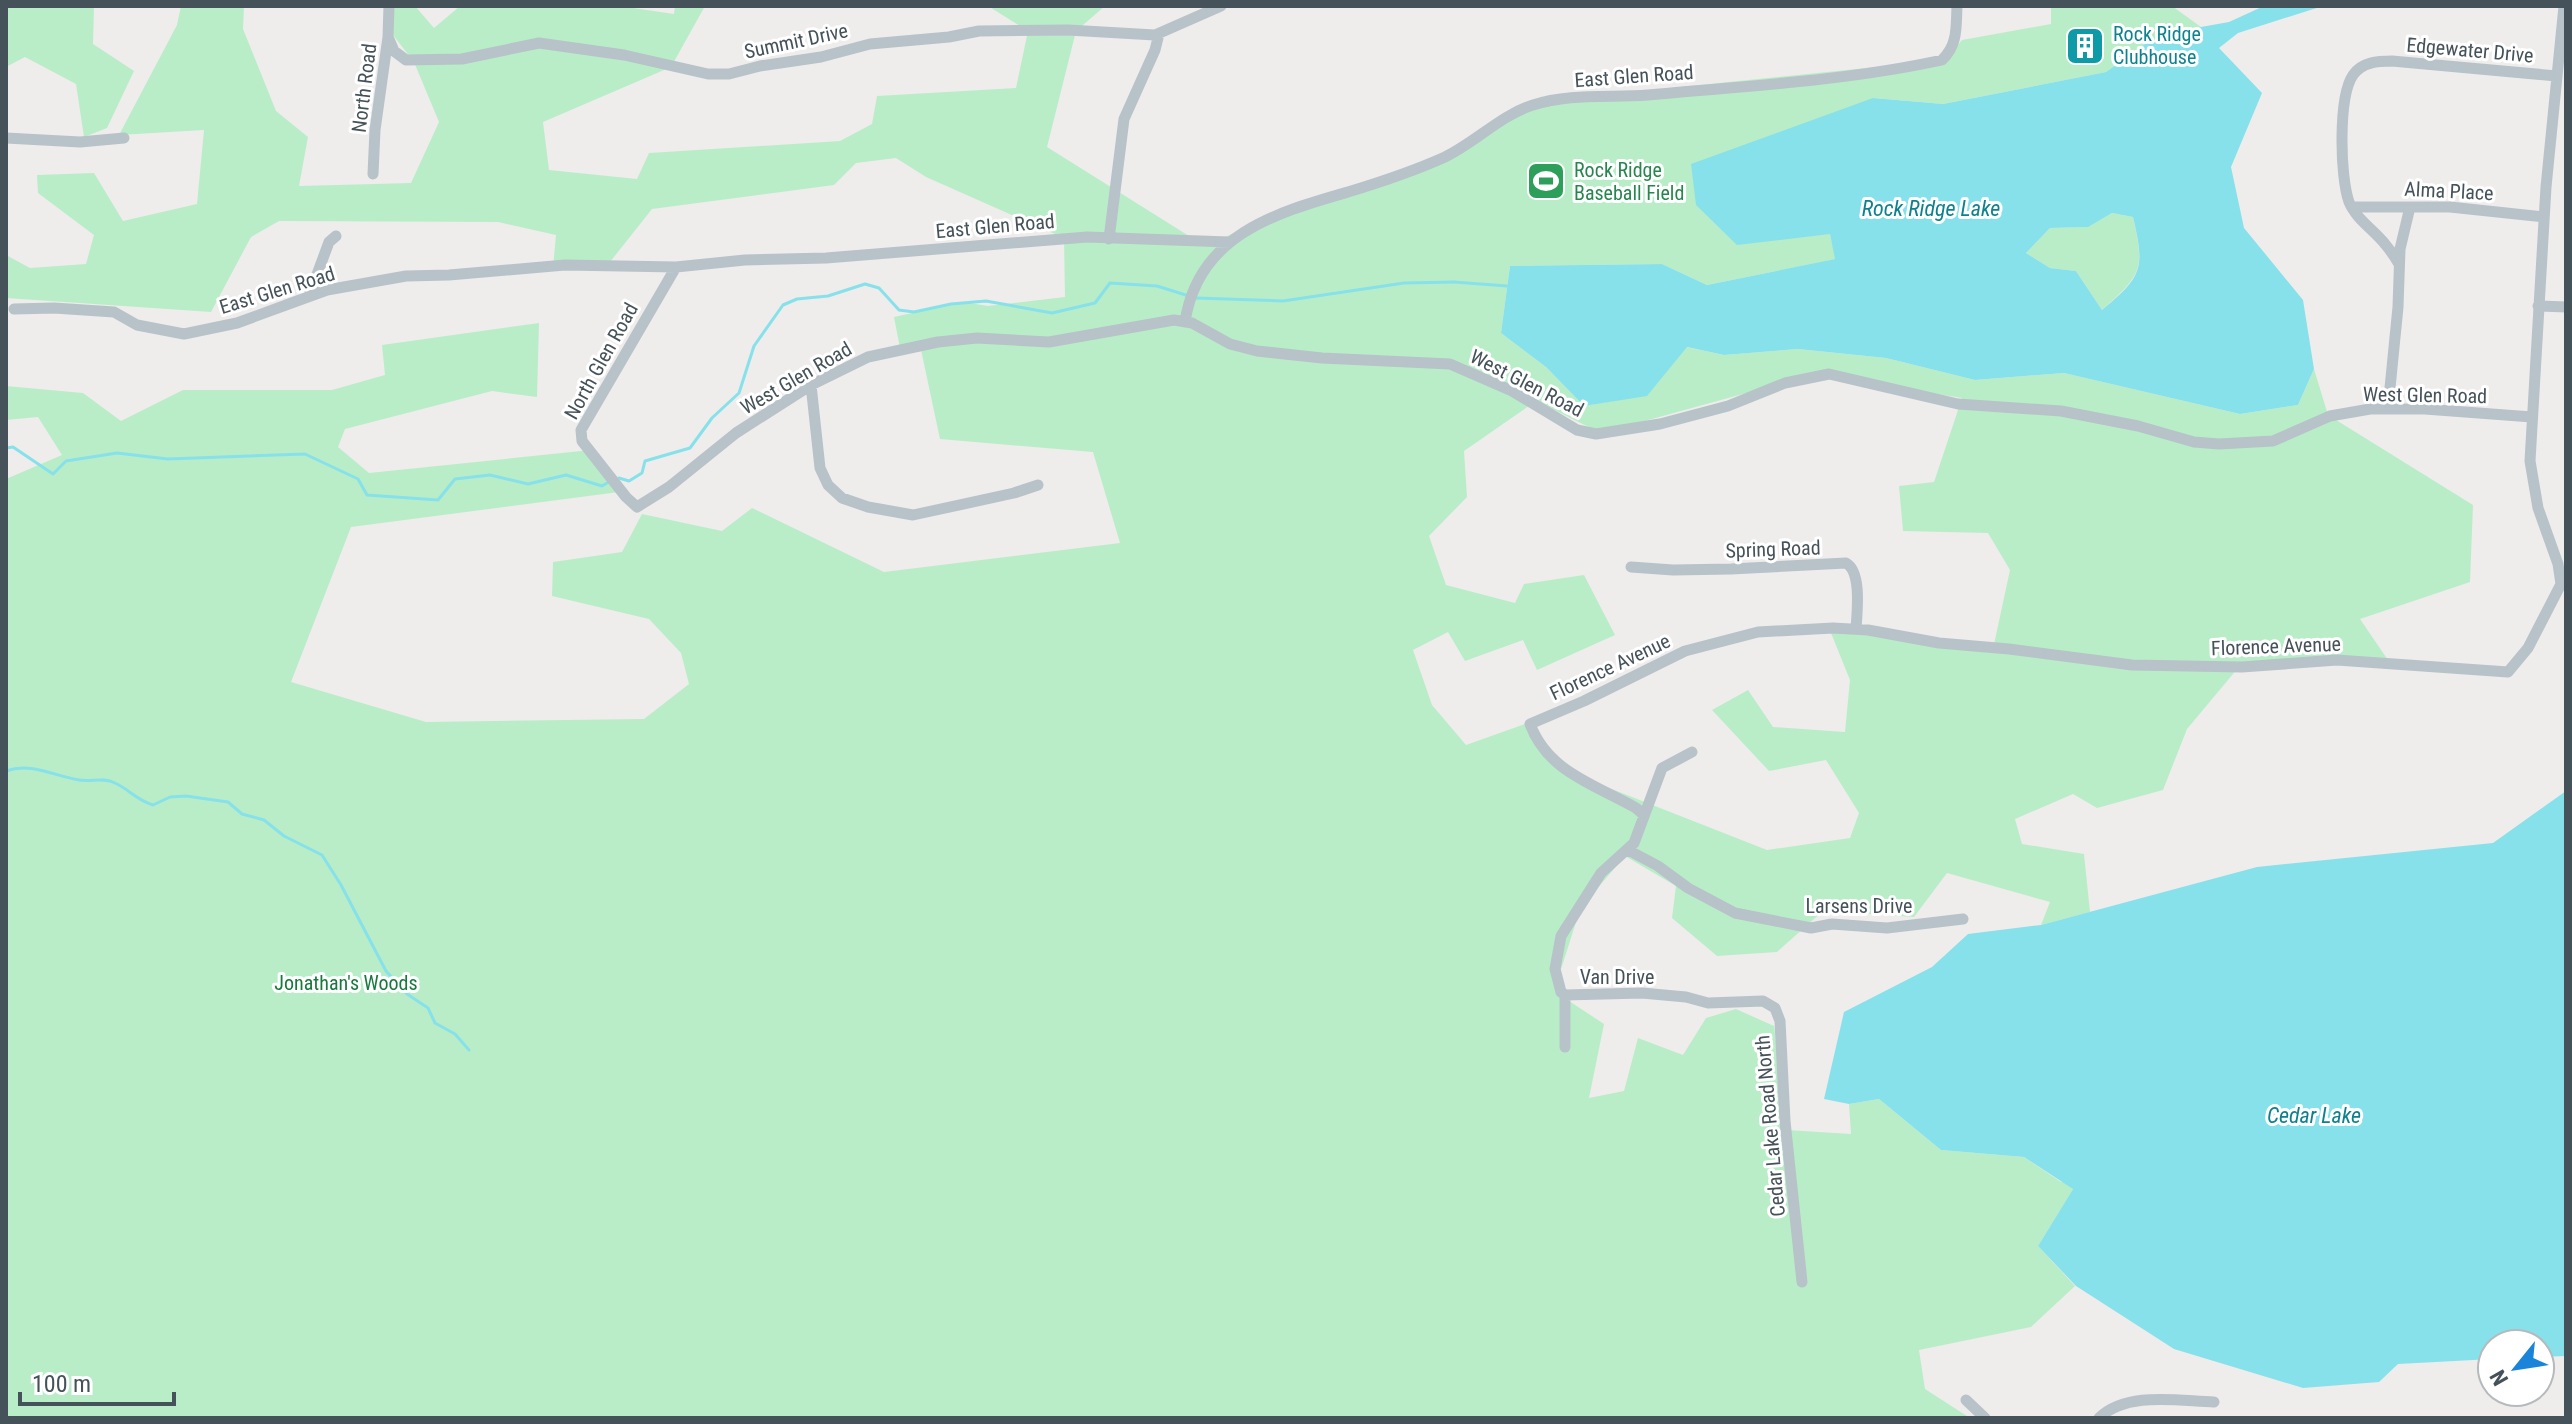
<svg xmlns="http://www.w3.org/2000/svg" width="2572" height="1424" font-family="'Roboto Condensed',sans-serif">
<style>
.green{fill:#b9edc8;fill-rule:evenodd}
.water{fill:#87e1ea;fill-rule:evenodd}
.lines{fill:none;stroke-linecap:round;stroke-linejoin:round}
.stream{stroke:#87e1ea;stroke-width:3}
.street{stroke:#b7c3c9;stroke-width:11}
.labels{text-anchor:middle;stroke-width:6;stroke-linejoin:round;paint-order:stroke}
.culture-label{font-size:20px;fill:#0d838f;stroke:#fff;text-anchor:start}
.street-label{font-size:20px;fill:#455259;stroke:#fff}
.leisure-label{font-size:20px;fill:#27864d;stroke:#fff;text-anchor:start}
.park-label{font-size:20px;fill:#17793d;stroke:#fff}
.water-label{font-size:22px;font-style:italic;fill:#0e818e;stroke:#fff}
</style>
<rect width="100%" height="100%" fill="#efecec"/>
<path class="green" d="M6 6H94L93 44 134 71 107 128 84 137 76 84 25 57 6 67Z
M181 6H244L243 29 276 111 308 137 299 186 411 183 439 122 414 62 386 26 394 6H415L434 28 460 6H620L674 14 675 6H705L671 67 543 122 549 170 637 179 649 153 840 141 872 124 877 96 1016 88 1028 31 988 6H1105L1076 31 1047 147 1205 246 1310 199 1430 163 1534 102 1945 60 1962 40 2051 24V6H2172L2201 27 2145 44 2106 72 1943 104 1873 98 1830 234 1836 259 1707 285 1662 264 1510 266 1501 333 1546 367 1584 406 1647 395 1686 347 1724 355 1798 349 1886 358 1975 380 2064 373 2240 414 2298 405 2314 369 2328 415 2473 505 2470 582 2360 619 2390 663 2238 668 2187 729 2163 790 2097 808 2073 794 2015 819 2022 844 2084 854 2090 912 2041 925 2050 902 1947 873 1914 917 1823 911 1777 952 1717 956 1672 918 1676 886 1625 856 1596 890 1577 919 1556 985 1557 993 1604 1024 1589 1098 1624 1091 1638 1038 1683 1055 1706 1018 1736 1009 1774 1026 1787 1130 1851 1134 1849 1104 1879 1099 1941 1150 2024 1157 2061 1182 2065 1181 2073 1189 2038 1246 2075 1286 2031 1327 1919 1350 1925 1389 1970 1418H6V479L62 455 38 417 6 420V386L83 393 121 421 183 390H332L385 375 382 345 539 323 537 397 492 391 345 429 338 447 369 473 591 450 619 492 351 527 291 682 426 722 644 719 689 684 681 653 649 619 552 596 553 562 622 552 642 514 722 531 752 508 884 572 1120 543 1093 452 940 439 920 345 900 348 894 317 963 302 988 306 1065 297 1064 238 926 177 896 158 856 163 834 185 652 209 606 267 553 268 556 235 498 222 279 221 251 237 211 312 6 298V255L30 268 86 264 94 235 38 193 37 175 94 173 123 221 197 204 204 130 119 135 177 25ZM1815 374 1962 398 1934 482 1899 486 1903 531 1988 533 2010 570 1993 649 1829 628 1850 680 1845 732 1773 727 1748 690 1712 710 1769 771 1826 760 1859 813 1850 838 1767 850 1576 775 1525 724 1466 745 1432 705 1413 650 1448 632 1465 661 1523 640 1537 670 1615 635 1584 575 1524 584 1515 603 1446 585 1429 536 1467 497 1464 451 1536 401 1601 433Z
M2112 213 2133 217C2145 270 2142 274 2102 310L2076 271 2050 268 2026 253 2050 228 2087 227Z"/>
<path class="water" d="M2264 6H2323L2238 33 2219 48 2262 93 2231 167 2244 228 2303 300 2314 369 2298 405 2240 414 2064 373 1975 380 1886 358 1798 349 1724 355 1687 347 1647 396 1584 406 1546 367 1501 333 1510 266 1662 264 1707 285 1835 259 1830 234 1737 245 1696 205 1691 164 1873 98 1943 104 2106 72 2145 44 2201 27 2229 22ZM2112 213 2133 217C2145 268 2143 276 2102 310L2076 271 2050 268 2026 253 2050 228 2088 227Z
M2566 791V1356L2540 1357V1344H2492V1359L2398 1364 2379 1382 2303 1388 2174 1349 2076 1286 2038 1246 2073 1189 2024 1157 1941 1150 1879 1099 1849 1104 1824 1099 1844 1012 1932 967 1968 934 2041 925 2257 867 2493 843Z"/>
<g class="lines">
<path class="stream" d="M1196 298 1283 301 1404 283 1454 282 1507 286
M6 448 13 447 53 474 66 461 117 453 168 459 305 454 358 479 367 495 438 500 455 479 490 475 528 484 566 475 602 486 607 483
M619 478 629 481 642 473 645 461 690 448 712 418 739 393 754 346 783 305 797 299 828 296 865 284 879 288 899 310 914 312 951 304 986 301 1052 313 1095 303 1110 283 1157 286 1189 296
M6 771C31 762 54 776 79 780 92 782 103 777 115 783 130 790 135 799 153 805L170 797 186 796 228 802 242 814 264 820 284 836 322 855 341 885 386 971 407 994 428 1008 435 1023 455 1034 469 1050"/>
<path class="street" d="M388 37 394 51 406 60 462 59 539 43 624 55 708 74H729L760 66 821 57 870 44 949 37 979 31 1068 30 1155 35 1221 6
M6 138 80 142 124 138
M373 174 375 130 388 37 389 6
M2352 207H2450L2544 217
M1109 239 1124 119 1155 50 1159 34
M2399 264C2395 257 2390 250 2385 244 2374 230 2356 219 2349 202 2340 177 2338 97 2353 75 2362 62 2378 61 2392 61L2557 76
M676 267 581 430 582 441 626 497 637 507 669 487 736 433 811 385 868 357 938 342 977 338 1049 342 1174 320 1192 323 1230 344 1257 351 1322 358 1450 364 1512 391 1577 430 1596 434 1660 424 1728 406 1785 383 1829 374 1958 404 2061 411 2138 426 2194 442 2219 444 2273 441 2330 416 2370 409H2425L2532 417
M309 296 329 242 336 236
M2538 306 2566 307
M14 309 54 308 114 312 137 325 184 334 237 323 327 290 406 276 449 275 565 265 676 267 745 260 826 258 1087 237 1229 242
M1185 322C1198 235 1275 213 1348 192 1381 182 1414 171 1445 157 1476 142 1501 115 1533 105 1569 93 1610 98 1648 95 1745 86 1846 81 1942 60 1958 45 1956 27 1957 6
M811 385 820 468 828 485 842 498 868 507 913 515 1014 493 1038 485
M2388 408 2398 307 2400 249 2410 207
M1631 567 1673 570 1731 569 1846 563C1862 572 1857 612 1856 629
M1692 752 1662 768 1634 843 1601 873 1561 936 1555 969 1561 992 1565 995 1642 993 1686 997 1708 1003 1763 1001 1775 1008 1780 1021 1785 1121 1802 1282
M1644 815 1636 808C1594 784 1548 772 1530 724L1584 701 1685 651 1758 632 1833 628 1868 630 1939 643 2009 649 2132 665 2242 667 2337 660 2508 672 2528 648 2561 584 2558 564 2538 508 2530 461 2546 187 2564 6
M1628 850 1658 866 1688 888 1735 913 1811 928 1832 924 1887 928 1963 919
M1565 995V1047
M1966 1400 1985 1418
M2099 1418C2127 1391 2178 1401 2214 1402"/>
</g>
<defs>
<g id="building-square" transform="scale(2)"><rect x="-9" y="-9" width="18" height="18" rx="4" fill="#0f9aa8" stroke="#fff"/><path d="M-4-6H4V6H1V3H-1V6H-4ZM-2.5-4.3h1.7v1.8h-1.7ZM.8-4.3h1.7v1.8H.8ZM-2.5-1h1.7V.8h-1.7ZM.8-1h1.7V.8H.8Z" fill="#fff"/></g>
<g id="stadium-square" transform="scale(2)"><rect x="-9" y="-9" width="18" height="18" rx="4" fill="#2e9e5b" stroke="#fff"/><path d="M0-5a6.5 5 0 1 0 0 10a6.5 5 0 1 0 0-10ZM-3.5-1.8h7v3.6h-7Z" fill="#fff"/></g>
</defs>
<g fill-rule="evenodd">
<use href="#building-square" x="2085" y="46"/>
<use href="#stadium-square" x="1546" y="181"/>
</g>
<g class="labels">
<g class="culture-label">
<text x="2113" y="41">Rock Ridge<tspan x="2113" dy="23">Clubhouse</tspan></text>
</g>
<g class="street-label">
<text transform="translate(796 41) rotate(-12)" y="7">Summit Drive</text>
<text transform="translate(2470 50) rotate(5)" y="7">Edgewater Drive</text>
<text transform="translate(1634 76) rotate(-4)" y="7">East Glen Road</text>
<text transform="translate(364 88) rotate(-83)" y="7">North Road</text>
<text transform="translate(2449 191) rotate(3)" y="7">Alma Place</text>
<text transform="translate(995 226) rotate(-5)" y="7">East Glen Road</text>
<text transform="translate(277 290) rotate(-17)" y="7">East Glen Road</text>
<text transform="translate(601 361) rotate(-61)" y="7">North Glen Road</text>
<text transform="translate(796 378) rotate(-30)" y="7">West Glen Road</text>
<text transform="translate(1527 383) rotate(27)" y="7">West Glen Road</text>
<text transform="translate(2425 395) rotate(1)" y="7">West Glen Road</text>
<text transform="translate(1773 549) rotate(-2)" y="7">Spring Road</text>
<text transform="translate(2276 646) rotate(-2)" y="7">Florence Avenue</text>
<text transform="translate(1610 667) rotate(-25)" y="7">Florence Avenue</text>
<text x="1859" y="913">Larsens Drive</text>
<text x="1617" y="984">Van Drive</text>
<text transform="translate(1770 1126) rotate(-95)" y="7">Cedar Lake Road North</text>
</g>
<g class="leisure-label">
<text x="1574" y="177">Rock Ridge<tspan x="1574" dy="23">Baseball Field</tspan></text>
</g>
<g class="park-label">
<text x="346" y="990">Jonathan's Woods</text>
</g>
<g class="water-label">
<text x="1931" y="216">Rock Ridge Lake</text>
<text x="2314" y="1123">Cedar Lake</text>
</g>
</g>
<rect width="2572" height="1424" fill="none" stroke="#455259" stroke-width="16"/>
<g transform="translate(2516 1368) rotate(240)"><circle r="38" fill="#ffffff" stroke="#b5babd" stroke-width="2"/>
<path d="M0-6L14 30L0 20L-14 30Z" fill="#1a84db"/>
<text y="-12" font-size="22" font-weight="bold" text-anchor="middle" fill="#455259">N</text>
</g>
<path d="M20 1392v12h154v-12" fill="none" stroke="#455259" stroke-width="4"/>
<text x="32" y="1392" font-size="24" fill="#455259" stroke="#ffffff" stroke-width="6" paint-order="stroke">100 m</text>
</svg>
